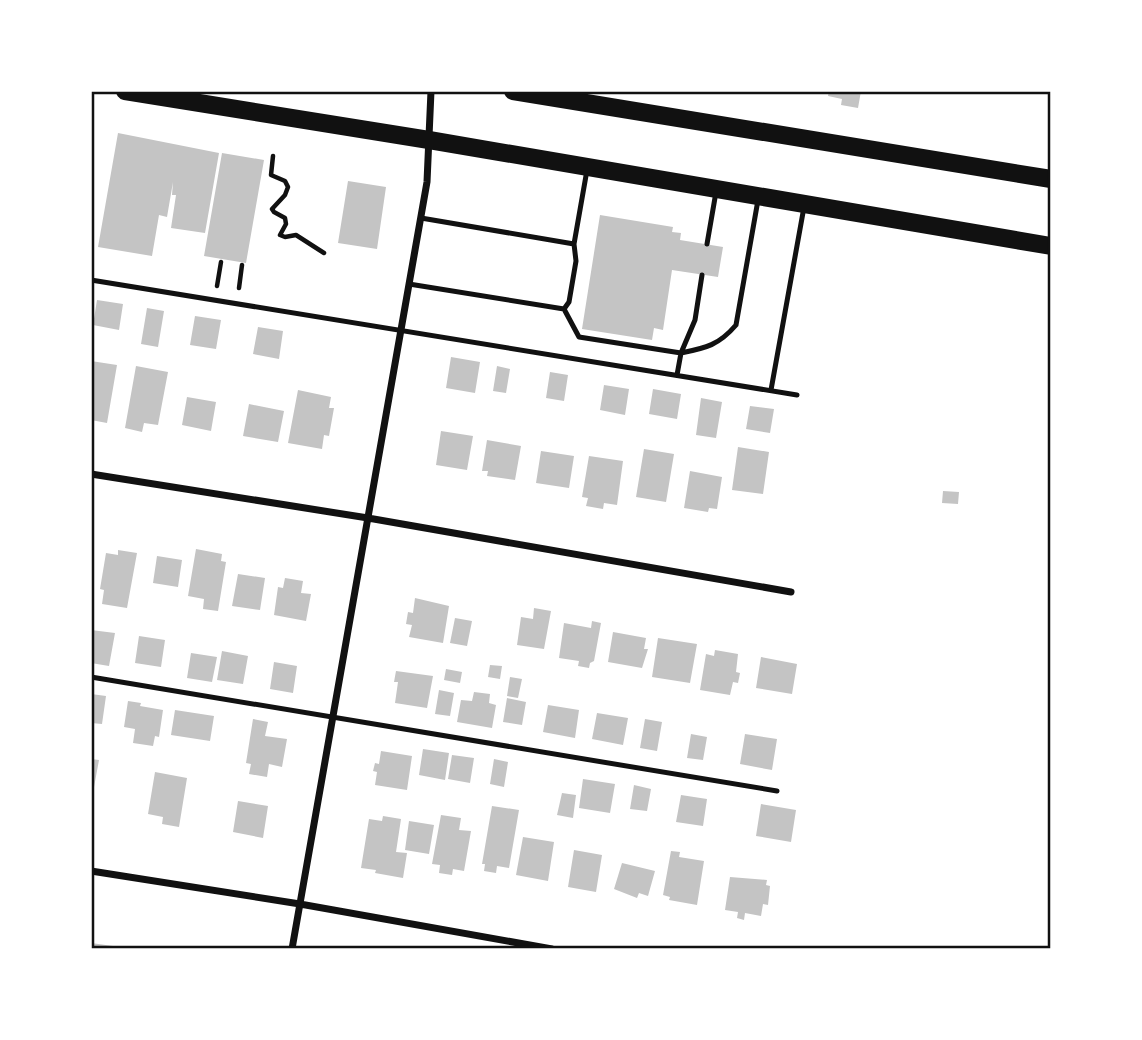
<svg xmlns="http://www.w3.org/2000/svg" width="1142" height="1040" font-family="'Times New Roman',serif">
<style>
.building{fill:#c4c4c4}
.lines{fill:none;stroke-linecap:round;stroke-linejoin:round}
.path{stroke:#111;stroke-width:4.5}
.service{stroke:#111;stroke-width:5}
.minor{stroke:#111;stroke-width:7}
.primary{stroke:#111;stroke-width:18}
.neatline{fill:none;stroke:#111;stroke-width:2.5}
</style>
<rect width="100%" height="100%" fill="#fff"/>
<path class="building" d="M829 91H861L858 108 841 105 842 99 828 96Z
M118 133 219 153 205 233 171 228 176 195H172L173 182 167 217 159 215 152 256 98 247Z
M222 153 264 160 246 263 204 256Z
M348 181 386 187 377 249 338 243Z
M600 215 673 227 672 232 681 233 680 240 723 247 718 277 672 270 663 330 654 328 652 340 582 329Z
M97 300 123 304 119 330 93 325Z
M147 308 164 311 158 347 141 344Z
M195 316 221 320 216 349 190 345Z
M258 327 283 331 279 359 253 354Z
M451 357 480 362 475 393 446 388Z
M91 361 117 365 107 423 91 420Z
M136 366 168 372 158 425 144 423 142 432 125 428Z
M497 366 510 369 506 393 493 391Z
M550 372 568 375 564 401 546 398Z
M604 385 629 389 625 415 600 410Z
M653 389 681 394 677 419 649 414Z
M298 390 331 397 329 408H334L329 436 324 435 322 449 288 443Z
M187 397 216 402 211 431 182 425Z
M701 398 722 402 716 438 696 435Z
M249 404 284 411 278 442 243 436Z
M750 406 774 409 770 433 746 429Z
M441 431 473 436 467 470 436 465Z
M487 440 521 446 515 480 487 476 488 471H482Z
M738 447 769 452 763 494 732 490Z
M644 449 674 454 666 502 636 497Z
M541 451 574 456 569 488 536 483Z
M589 456 623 461 617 505 604 503 603 509 586 506 588 498 582 497Z
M690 471 722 477 717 509 709 508 708 512 684 508Z
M943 491 959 492 958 504 942 503Z
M196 549 222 554 221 561 226 562 218 611 203 609 204 599 188 596Z
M118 550 137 553 127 608 102 604 104 590 100 589 106 553 118 555Z
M157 556 182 560 178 587 153 583Z
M238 574 265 578 260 610 232 606Z
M285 578 303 581 301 593 311 594 306 621 274 615 278 587 283 588Z
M415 598 449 606 443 643 409 637 412 625 406 624 408 612 413 613Z
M534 608 551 611 544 649 517 645 521 617 533 619Z
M455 618 472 621 467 646 450 643Z
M592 621 601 623 594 661 590 663 589 668 578 666 579 661 559 658 564 623 591 628Z
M91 630 115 633 109 666 91 663Z
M613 632 646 638 644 649H648L642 668 608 662Z
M139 636 165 640 161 667 135 663Z
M658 638 697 644 690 683 652 677Z
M715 650 738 654 736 672 740 673 738 683 733 682 730 695 700 690 706 654 714 656Z
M222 651 248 656 243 684 217 680Z
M191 653 217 657 212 682 187 678Z
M761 657 797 664 792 694 756 688Z
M274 662 297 666 293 693 270 689Z
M490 665 502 666 500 679 488 677Z
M446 669 462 672 460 683 444 680Z
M396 671 433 676 427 708 395 703 398 682H394Z
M510 677 522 679 518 698 507 696Z
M439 690 454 693 450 716 435 714Z
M474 692 490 694 489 703 496 705 492 728 457 722 461 700 472 701Z
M91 694 106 696 102 724 91 723Z
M507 698 526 702 522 725 503 722Z
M128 701 141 703 140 706 163 710 159 737 155 736 153 746 133 743 135 729 124 727Z
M548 705 579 710 575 738 543 732Z
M175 710 214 716 210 741 171 735Z
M597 713 628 718 623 745 592 739Z
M253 719 268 722 265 736 287 739 282 767 269 764 267 777 249 774 251 764 246 763Z
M645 719 662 722 657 751 640 748Z
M691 734 707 737 703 760 687 758Z
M745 734 777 739 772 770 740 764Z
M423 749 449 753 445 780 419 775Z
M381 751 412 756 407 790 375 785 377 772 373 771 375 763 379 764Z
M452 755 474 758 470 783 448 779Z
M91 759 99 760 92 798H91Z
M494 759 508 762 504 787 490 784Z
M155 772 187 778 179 827 162 824 163 817 148 814Z
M583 779 615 784 610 813 579 808Z
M634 785 651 789 647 811 630 809Z
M562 793 576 795 573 818 557 815Z
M681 795 707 799 703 826 676 822Z
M238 801 268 806 263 838 233 832Z
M761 804 796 810 791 842 756 836Z
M492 806 519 810 509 868 497 866 496 873 484 871 485 864H482Z
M441 815 461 818 459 830 471 831 464 871 453 869 452 875 439 873 440 865 432 864Z
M383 816 401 819 396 852 407 853 403 878 375 873 376 870 361 868 369 819 382 821Z
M409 821 434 825 429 854 405 850Z
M523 837 554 842 548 881 516 875Z
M574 850 602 855 596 892 568 887Z
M671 851 680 852 679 857 704 861 697 905 669 900 670 897 663 895Z
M622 863 655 871 648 896 639 893 637 898 614 889Z
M730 877 767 880 766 885 770 886 768 905 763 904 761 916 745 913 744 920 737 918 738 912 725 910Z
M91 943 113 946V949H91Z"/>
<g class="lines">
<path class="path" d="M273 156 271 175 285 181 288 187 285 195 272 209 274 212 285 218 286 224 280 235 285 237 296 235 324 253
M217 286 221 262
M239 288 242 265"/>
<path class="service" d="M421 218 574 244
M707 244 716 192
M91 280 797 395
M409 284 564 309
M564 309 579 337 681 353 695 320 702 275
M564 309 569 302 576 261 574 244 587 170
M677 375 681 353C706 348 719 345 736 325L758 200
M771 390 804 207
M91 677 777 791"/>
<path class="minor" d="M91 474 368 518 791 592
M91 871 300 904 552 949
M292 949 427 182 431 91"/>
<path class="primary" d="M125 91 429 140 1051 246
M513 91 1051 179"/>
</g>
<rect width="1142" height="1040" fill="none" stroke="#ffffff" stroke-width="186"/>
<rect x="93" y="93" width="956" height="854" class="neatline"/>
</svg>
